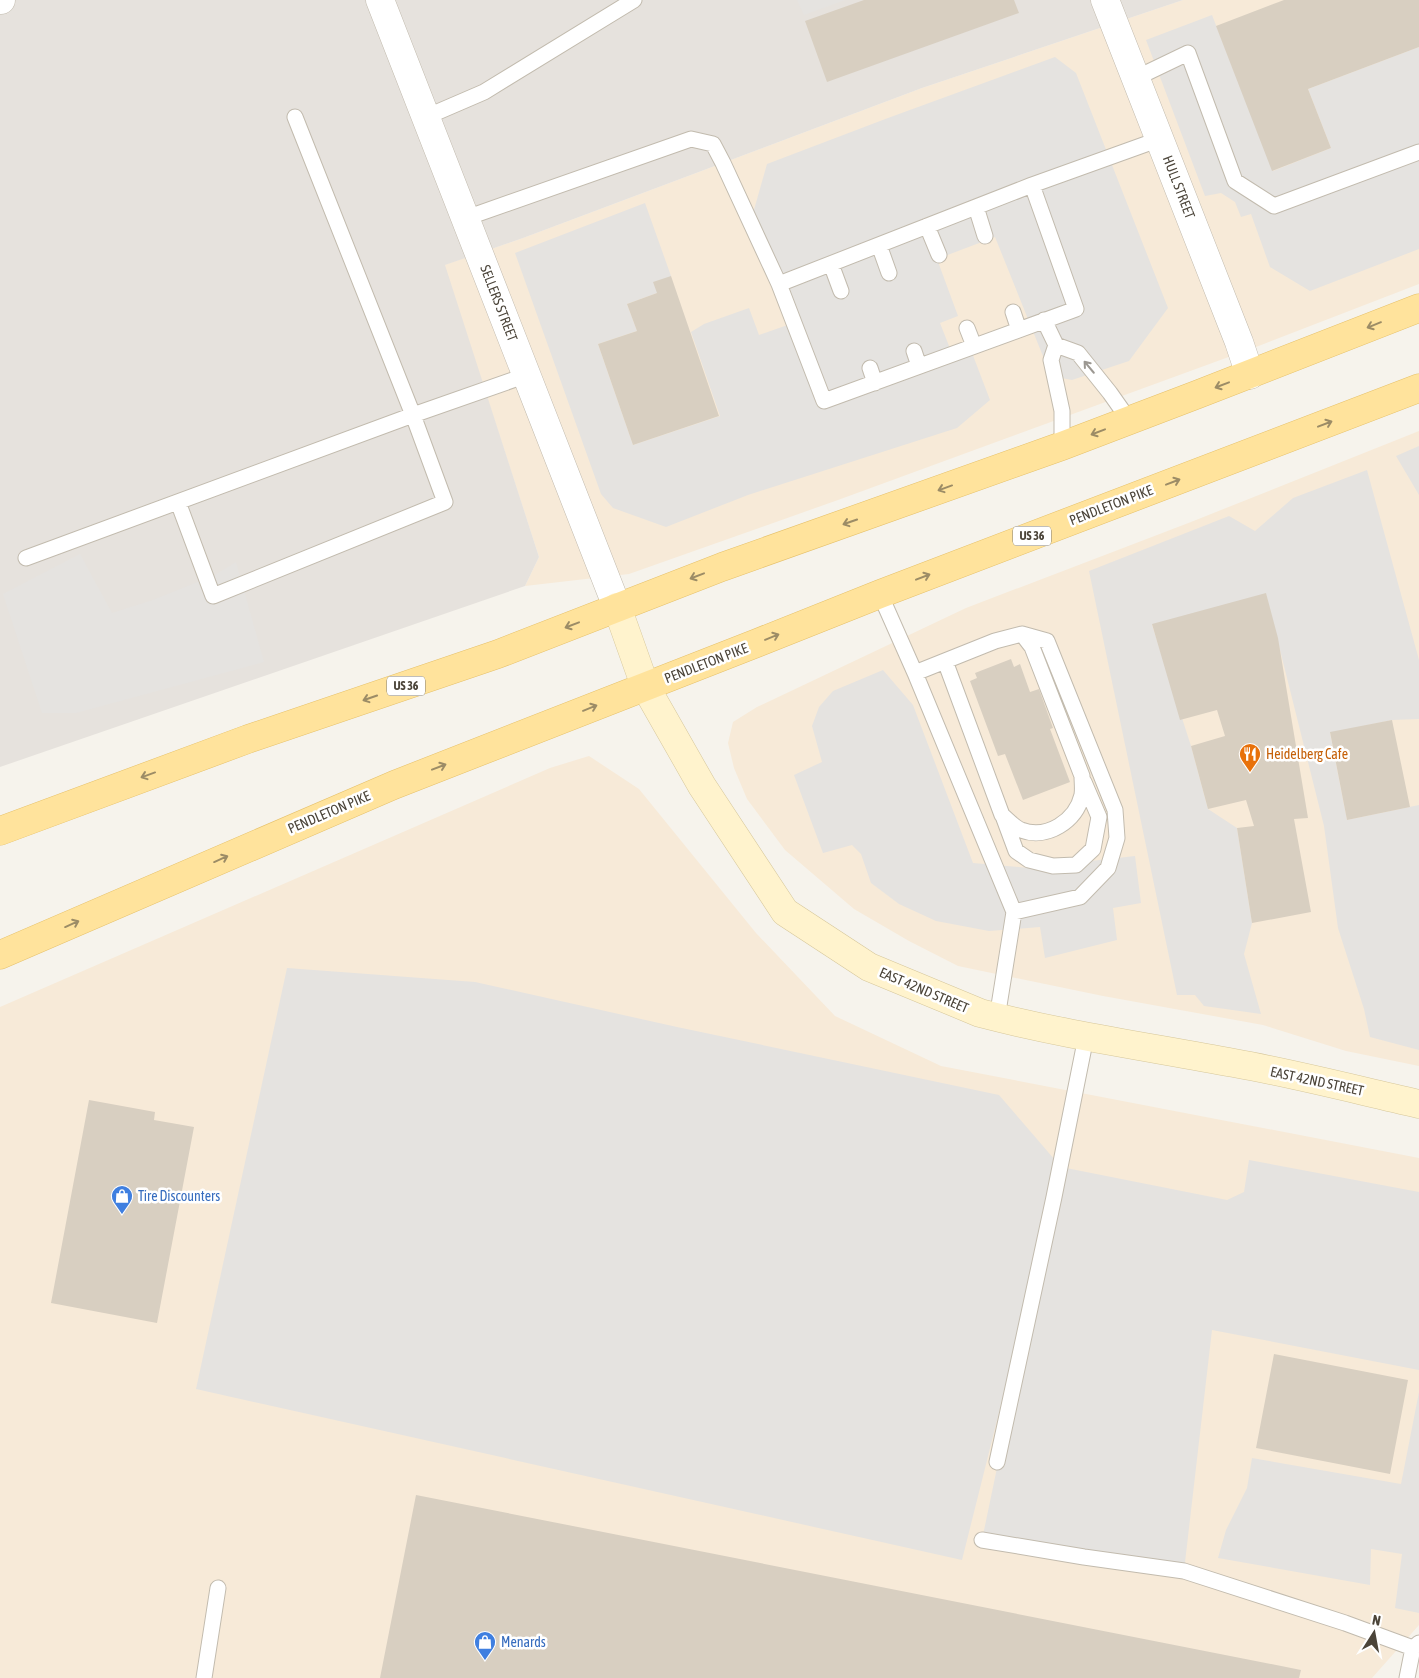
<svg xmlns="http://www.w3.org/2000/svg" width="1419" height="1678" font-family="'Asap Condensed',sans-serif">
<style>
.commercial{fill:#f7ead8}
.industrial{fill:#e6e2dd}
.parking{fill:#e5e3e0}
.building{fill:#d8cfc1}
.lines{fill:none;stroke-linecap:round;stroke-linejoin:round}
.lane-casing{stroke:#c2bbae;stroke-width:17}
.street-casing{stroke:#c2bbae;stroke-width:29}
.secondary-casing{stroke:#d6c79b;stroke-width:29}
.primary-casing{stroke:#e6c16a;stroke-width:29}
.lane{stroke:#fff;stroke-width:15}
.street{stroke:#fff;stroke-width:28}
.secondary{stroke:#fff3cd;stroke-width:28}
.primary{stroke:#ffe39c;stroke-width:28}
.oneway{stroke:#9c8c66}
.oneway2{stroke:#9c9892}
.labels{text-anchor:middle;stroke-width:5;stroke-linejoin:round;paint-order:stroke}
.shield{fill:#fff;stroke:#817c74;stroke-width:1}
.shield-label{font-size:12px;font-weight:bold;fill:#4b4439}
.street-label{font-size:14px;fill:#4b4439;stroke:#fff}
.food-label{font-size:14px;fill:#c56008;stroke:#fff;text-anchor:start}
.shop-label{font-size:14px;fill:#366cbe;stroke:#fff;text-anchor:start}
</style>
<rect width="100%" height="100%" fill="#f6f3ec"/>
<path class="commercial" d="M1183 0H1419V284L1256 347 838 500 629 574 525 586 539 557 444 265 523 238 922 88Z
M1419 431V1066L1346 1051 1263 1025 1103 996 958 966 909 941 854 909 785 850 747 799 734 768 728 743 733 722 757 707 966 608 1191 522Z
M589 756 639 789 756 933 835 1016 941 1066 1419 1158V1625L1372 1678H0V1007L550 768Z"/>
<path class="industrial" d="M0 0H1183L922 88 523 238 445 265 539 557 525 586 0 767Z"/>
<path class="parking" d="M797 0H845L804 15Z
M1212 15 1273 171 1331 148 1308 89 1419 47V249L1310 291 1270 267 1251 214 1241 217 1235 202 1221 193 1205 196 1146 40Z
M1055 57 1076 73 1168 308 1129 361 1072 380 1051 376 995 237 937 259 958 316 940 323 951 351 969 345 990 400 957 428 748 495 666 527 613 508 601 494 515 253 645 203 671 276 657 293 627 304 637 331 598 344 633 445 720 416 691 332 704 324 749 308 759 335 799 321 750 224 767 164 888 118Z
M1419 446V495L1396 456Z
M1367 470 1419 660V719L1392 720 1330 733 1347 820 1419 805V1050L1370 1037 1364 1009 1338 928 1324 826 1266 594 1152 625 1191 746 1208 809 1237 828 1252 923 1244 954 1261 1014 1204 1006 1195 995H1177L1089 571 1229 516 1255 531 1293 498Z
M80 554 112 613 150 601 215 575 236 562 264 662 76 713H42L3 594Z
M883 670 913 705 973 863 1029 868 1135 856 1141 903 1113 908 1117 940 1045 958 1040 927 989 931 936 921 899 904 871 883 861 854 852 845 823 853 794 775 822 762 812 726 819 707 833 691Z
M287 968 475 982 677 1027 999 1095 1061 1167 1227 1200 1244 1192 1249 1160 1419 1192V1370L1212 1330 1184 1571 982 1540 1056 1185 962 1560 196 1389Z
M1419 1392V1613L1395 1608 1402 1554 1371 1549 1370 1585 1218 1558 1226 1530 1247 1488 1252 1458 1401 1484Z"/>
<path class="building" d="M864 0H1014L1019 13 827 82 805 21Z
M1284 0H1419V47L1308 89 1331 148 1272 171 1216 26Z
M671 276 719 416 633 445 598 344 637 331 627 304 657 293 653 282Z
M1266 593 1278 638 1308 818 1294 819 1311 912 1252 923 1237 828 1254 826 1246 800 1208 809 1191 746 1225 736 1217 710 1180 720 1152 624Z
M1011 659 1014 667 1020 664 1030 692 1039 689 1053 728 1050 729 1070 782 1023 800 1005 754 998 756 970 681 977 678 975 673Z
M1392 720 1410 807 1347 820 1330 732Z
M89 1100 155 1112 154 1120 194 1127 157 1323 51 1303Z
M1274 1354 1408 1380 1390 1474 1256 1448Z
M416 1495 1301 1670 1299 1678H380Z"/>
<g class="lines">
<g class="lane-casing">
<path id="lane" d="M1136 78 1188 53 1235 181 1274 206 1419 152
M426 117 484 92 634 0
M976 207 985 236
M466 218 691 139 713 144 723 163 779 284 824 401 1076 309 1032 185 1160 139
M927 226 939 255
M879 245 889 273
M831 264 841 291
M779 284 1032 185
M1013 312 1019 330
M1044 320 1056 345 1051 360 1062 411V446
M967 328 974 346
M1056 345 1078 353 1110 393 1129 420
M914 351 919 366
M870 368 875 383
M178 502 213 596 445 502 413 415 295 117
M26 558 413 415 527 375
M880 594 915 673 1014 912 997 1018
M945 661 1002 815C1008 820 1014 827 1021 830 1047 840 1076 821 1082 795 1083 789 1082 782 1082 776L1032 647 1022 634
M915 673 995 641 1022 634 1047 641 1115 810 1117 838 1108 868 1080 897 1014 912
M1003 816 1016 851 1029 860 1053 866 1076 865 1093 849 1099 817 1084 782
M997 1462 1054 1197 1086 1037
M982 1540 1084 1557 1184 1571 1345 1623 1413 1648
M204 1678 218 1588
M1407 1678 1413 1648 1419 1643"/>
</g>
<g class="street-casing">
<path id="street" d="M0 0H1
M380 0 617 607
M1105 0 1239 342 1250 375"/>
</g>
<g class="secondary-casing">
<path id="secondary" d="M617 607 645 686 702 786 785 912 869 967 980 1013C1064 1035 1149 1047 1234 1063 1296 1074 1357 1090 1419 1104"/>
</g>
<g class="primary-casing">
<path id="primary" d="M0 831 248 739 498 654 722 567 1062 446 1196 395 1419 308
M0 955 394 785 757 643 880 594 1419 388"/>
</g>
<use href="#lane" class="lane"/>
<use href="#street" class="street"/>
<use href="#secondary" class="secondary"/>
<use href="#primary" class="primary"/>
</g>
<defs><path id="oneway-shaft" d="M-6 0H5M1.5-3L5.5 0L1.5 3" fill="none" stroke-width="1.6" stroke-linecap="round" stroke-linejoin="round" transform="scale(1.25)"/></defs>
<g class="oneway">
<use href="#oneway-shaft" transform="translate(1374 325) rotate(158)"/>
<use href="#oneway-shaft" transform="translate(1222 385) rotate(159)"/>
<use href="#oneway-shaft" transform="translate(1325 424) rotate(-21)"/>
<use href="#oneway-shaft" transform="translate(1098 432) rotate(159)"/>
<use href="#oneway-shaft" transform="translate(1173 482) rotate(-21)"/>
<use href="#oneway-shaft" transform="translate(945 488) rotate(160)"/>
<use href="#oneway-shaft" transform="translate(850 522) rotate(161)"/>
<use href="#oneway-shaft" transform="translate(697 576) rotate(159)"/>
<use href="#oneway-shaft" transform="translate(923 577) rotate(-21)"/>
<use href="#oneway-shaft" transform="translate(572 625) rotate(159)"/>
<use href="#oneway-shaft" transform="translate(772 637) rotate(-22)"/>
<use href="#oneway-shaft" transform="translate(370 698) rotate(161)"/>
<use href="#oneway-shaft" transform="translate(590 708) rotate(-22)"/>
<use href="#oneway-shaft" transform="translate(439 767) rotate(-21)"/>
<use href="#oneway-shaft" transform="translate(148 775) rotate(160)"/>
<use href="#oneway-shaft" transform="translate(221 859) rotate(-24)"/>
<use href="#oneway-shaft" transform="translate(72 924) rotate(-24)"/>
</g>
<use class="oneway2" href="#oneway-shaft" transform="translate(1089 367) rotate(-130)"/>
<defs>
<g id="restaurant-pin" transform="scale(1.125)"><path d="M0 17L-7.5 6A9.5 9.5 0 1 1 7.5 6Z" fill="#e8710a" stroke="#fff"/><path d="M-5-6h1v4h1v-4h1v4h1v-4h1v5L-1.5 .5V6h-2V.5L-5-1ZM5-6V6H3V1.5H1.5Q1.5-4 5-6Z" fill="#fff"/></g>
<g id="shop-pin" transform="scale(1.125)"><path d="M0 17L-7.5 6A9.5 9.5 0 1 1 7.5 6Z" fill="#3f7fe0" stroke="#fff"/><path d="M-5-2.5h2.3a2.7 3.5 0 0 1 5.4 0H5L5.5 6h-11ZM-1.5-2.5h3a1.5 2.3 0 0 0-3 0Z" fill="#fff"/></g>
</defs>
<g fill-rule="evenodd">
<use href="#restaurant-pin" x="1250" y="754"/>
<use href="#shop-pin" x="122" y="1196"/>
<use href="#shop-pin" x="485" y="1642"/>
</g>
<g class="labels">
<g class="shield">
<rect x="1013" y="526.5" width="38" height="19" rx="4"/>
<rect x="387" y="676.5" width="38" height="19" rx="4"/>
</g>
<g class="shield-label">
<text x="1032" y="540">US 36</text>
<text x="406" y="690">US 36</text>
</g>
<g class="street-label">
<text transform="translate(1179 187) rotate(69)" y="5">HULL STREET</text>
<text transform="translate(499 303) rotate(69)" y="5">SELLERS STREET</text>
<text transform="translate(1111 505) rotate(-21)" y="5">PENDLETON PIKE</text>
<text transform="translate(706 663) rotate(-21)" y="5">PENDLETON PIKE</text>
<text transform="translate(329 812) rotate(-23)" y="5">PENDLETON PIKE</text>
<text transform="translate(924 990) rotate(23)" y="5">EAST 42ND STREET</text>
<text transform="translate(1317 1081) rotate(12)" y="5">EAST 42ND STREET</text>
</g>
<g class="food-label">
<text x="1266" y="759">Heidelberg Cafe</text>
</g>
<g class="shop-label">
<text x="138" y="1201">Tire Discounters</text>
<text x="501" y="1647">Menards</text>
</g>
</g>
<g transform="translate(1374 1633) rotate(11)" stroke="#ffffff" stroke-width="4" paint-order="stroke">
<path d="M0-4L9 19L0 12L-9 19Z" fill="#4b4439"/>
<text y="-8" font-size="14" font-weight="bold" text-anchor="middle" fill="#4b4439">N</text>
</g>
</svg>
